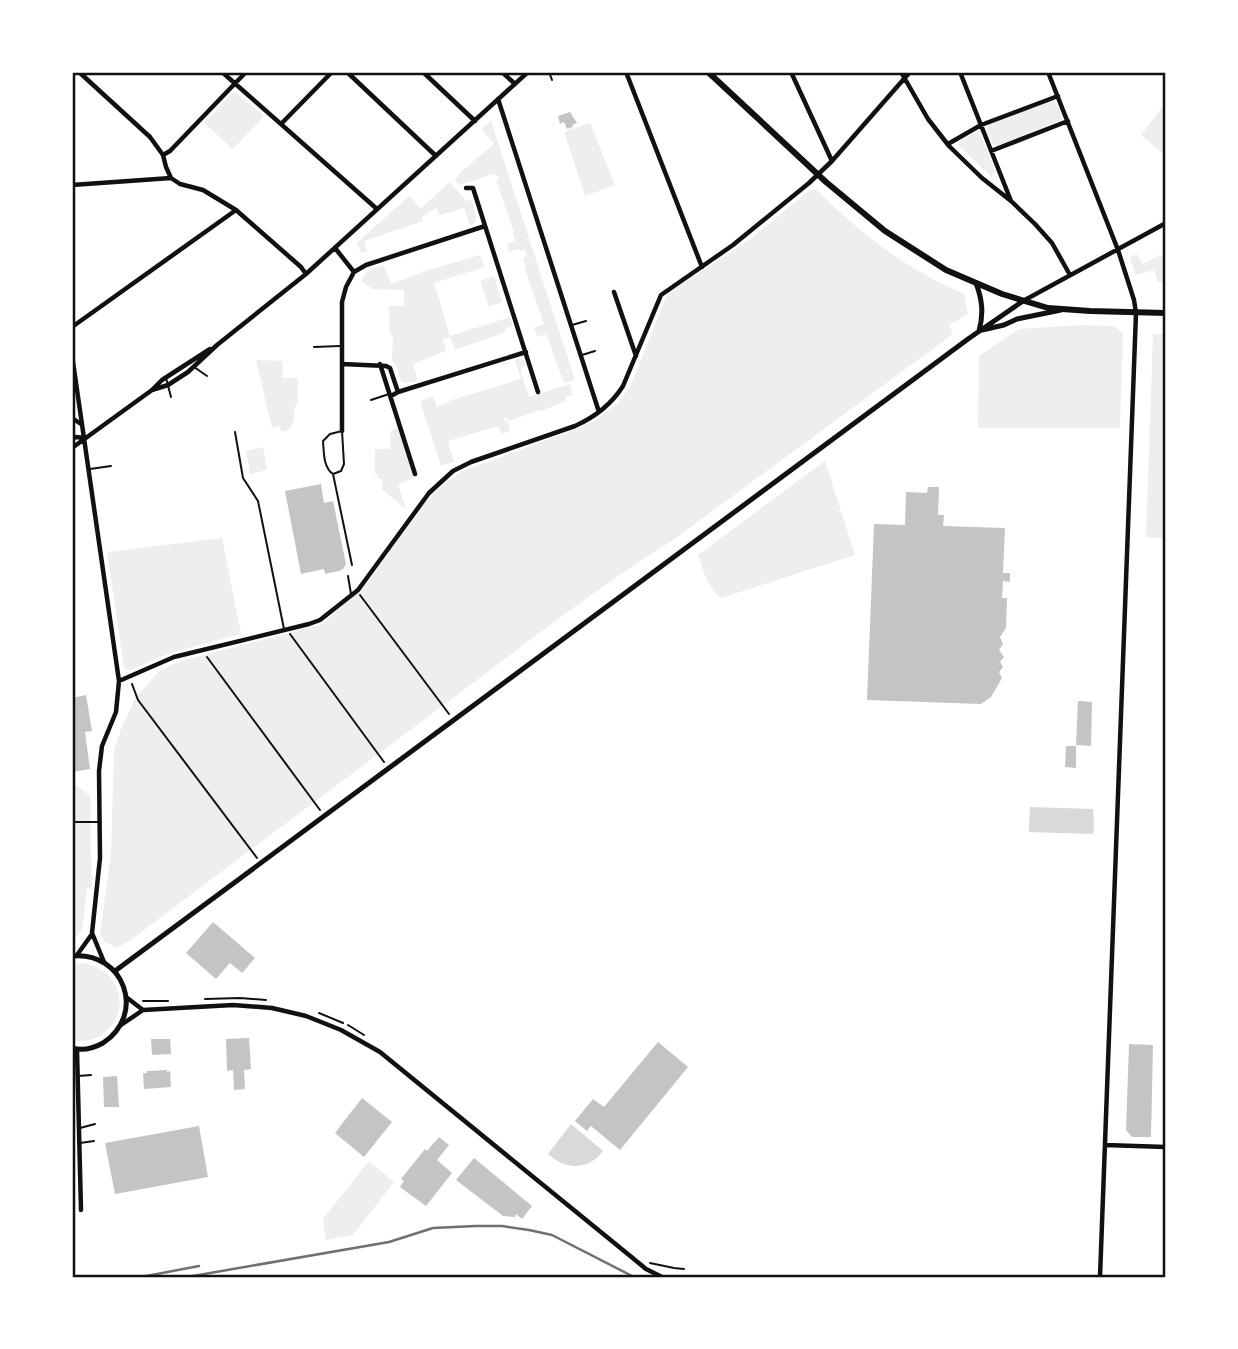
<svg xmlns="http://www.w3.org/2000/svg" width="1238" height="1349" font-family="Overpass,sans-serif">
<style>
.green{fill:#eee}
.water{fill:#d9d9d9}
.building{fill:#c4c4c4}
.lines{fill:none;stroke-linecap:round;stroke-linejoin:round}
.path{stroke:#111;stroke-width:2}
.service{stroke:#111;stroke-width:2}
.minor{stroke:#111;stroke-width:4.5}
.tertiary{stroke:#111;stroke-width:5}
.secondary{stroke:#111;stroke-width:6}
.rail{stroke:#707070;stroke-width:2.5}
.neatline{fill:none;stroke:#111;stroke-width:2.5}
</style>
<rect width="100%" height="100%" fill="#fff"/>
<path class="green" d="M232 93H237L264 116 233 149 204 123Z
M1053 100C1058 102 1063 115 1061 120L997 146 993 145 987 129 988 125Z
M1166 102V156L1141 135Z
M491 121 575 380 564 383 546 334 537 337 534 328 544 324 524 266 525 265 523 258 527 256 525 250 520 251 519 249 509 252 507 244 515 241 513 233 514 232 496 180 499 179 497 175 493 174 460 185 455 180 461 172 494 144 482 129Z
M590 123 615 185 585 196 564 132Z
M979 130 995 171 994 174 991 176 958 145 960 141Z
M450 182 466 201 472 200 476 217 475 222 470 226 464 208 440 215 436 208 422 217 423 221 364 241 367 251 361 253 357 243 409 196 421 208Z
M816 189C863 236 903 267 964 294L968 314 949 325 953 334 673 540C592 591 517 650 441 707 337 785 234 862 131 940L116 948 104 941 100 934 111 852 114 750 121 729 135 699 158 672 177 662 323 624 368 582 425 503 437 490 460 472 568 432 594 421 619 402 631 385 667 295 678 287 753 237 810 190Z
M1137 254 1143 264 1160 255 1163 257 1165 264 1166 263V283L1158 282 1154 270 1135 275 1130 257Z
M480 255 484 267 434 283 450 336 510 317 513 326 505 328 506 332 455 350 450 337 443 339 446 351 413 364 418 381 408 383 402 382C397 375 398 365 392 361L393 337 391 336V332H389V306H404V290L373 289 361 281C365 270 373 268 384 265L391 284 421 273V272Z
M494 276 502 302 489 307 480 281Z
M1080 325 1114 326 1123 334 1120 428H978L979 356 1019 329Z
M1153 334H1166V539L1146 537Z
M518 358 524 360 526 365 520 370 529 397 570 384 573 395 565 397 566 401 541 411 540 410 508 421 506 417 504 418 505 422 507 421 510 431 502 434 498 426 448 441 454 462 441 466 420 401 433 396 437 407 452 400 521 379 515 361Z
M256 360 283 361 282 378H298V404H296V407H294V420L289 430 281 432 280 426 272 428Z
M398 427 413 475 412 479 398 484 406 509 382 489V479H378V474H375V449H390V432Z
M263 447 267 470 250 474 246 451Z
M825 461 855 555 721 598C707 588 704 571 698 555Z
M222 538 241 634 173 652 131 670H127L124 667 107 552Z
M72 782 90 796 92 889 87 888 82 930 75 938H72Z
M85 963C94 966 103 969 109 976 135 1005 110 1046 72 1041V964Z
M369 1161 394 1182 353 1235 326 1240 323 1219Z"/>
<path class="water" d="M1030 807 1093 809 1094 826 1093 834 1029 832Z
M571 1124 603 1151C588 1171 566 1170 548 1154Z"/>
<path class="building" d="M570 112 577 123 572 125 573 127 567 129 564 122 560 124 558 116Z
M321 484 324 503 333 501 346 564 343 569 339 571 325 574 324 569 301 574 285 491Z
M928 487H939L938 515H944L943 526 1005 528 1003 573H1010V582L1003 581 1002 598H1007L1006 628 1000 637 1003 644 999 650 1004 657 1000 662 1003 667 999 672 1002 678 991 697 981 704 867 700 874 524 905 525 906 492 927 493Z
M86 695 92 731 85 732 90 769 72 772V698Z
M1078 701 1092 702 1091 746 1076 745Z
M1066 746H1076V768L1065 767Z
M213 922 255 958 242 973 230 963 216 979 186 953Z
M249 1038 251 1069 244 1070 245 1089 234 1090 233 1070 227 1071 226 1039Z
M151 1039H170L171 1054 152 1055Z
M658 1042 688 1067 620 1150 591 1126 587 1131 575 1121 593 1099 604 1107Z
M1129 1044 1153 1045 1151 1137H1132L1126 1130Z
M167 1070V1072L170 1071 171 1087 144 1089 143 1073H147V1071Z
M117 1076 119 1107H104L103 1077Z
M362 1098 392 1122 364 1157 335 1133Z
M199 1126 208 1177 115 1194 105 1143Z
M439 1137 449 1145 437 1160 452 1173 426 1206 400 1187 404 1181 401 1179 425 1149 427 1151Z
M474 1158 532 1206 522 1219 516 1214 515 1217 503 1216 456 1180Z"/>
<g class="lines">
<path class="path" d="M360 595 449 714
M290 634 384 762
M207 657 320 810
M132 684 138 700 257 858
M205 999 240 998 266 1000
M143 1001H168
M319 1013 343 1023
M348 1025 364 1035
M650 1263 674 1268 684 1269"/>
<path class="service" d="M549 72 552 80
M572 325 586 321
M314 347 340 346
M582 355 595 351
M194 367 207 376
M166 378 171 397
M371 400 389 394
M235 432 243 478 258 501 284 629
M90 469 111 466
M333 474 341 471 344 464 342 431 330 434 323 441C324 452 323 467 333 474L352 565
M348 576 351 594
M72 822H98
M78 1076 91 1075
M80 1128 95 1124
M80 1143 94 1141"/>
<path class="minor" d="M79 72 150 137 163 155 166 167 171 178 180 184 203 190 236 210 301 267 306 274
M222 72 377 209
M347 72 436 156
M423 72 475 121
M502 72 515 84
M626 72 702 267
M791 72 832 161
M901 72 928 119 949 146 982 178 1011 201 1035 224 1052 243 1070 275
M960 72 1011 201
M1048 72 1118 250 1134 300 1136 313 1100 1277
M498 99 599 412
M281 124 332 72
M948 144 981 125 1058 96
M991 151 1068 121
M163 155 170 151 246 72
M72 185 171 178
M466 188H473L538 392
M335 248 354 272 346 287 342 302V431
M354 272 366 265 485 226
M614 292 636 356
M1023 301 1166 223
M72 327 236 210
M72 355 119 681 116 712 102 746 99 771 100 858 92 933 104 962
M342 364 386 366 390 368 398 392
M380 364 415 474
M152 390 168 385 188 372 217 345 306 274 528 72
M391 396 398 392 526 352
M72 418 81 424
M72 439 76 437 84 438
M72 448 152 390 162 380 210 349
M119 681 174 657 309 624 320 620 358 590 429 493 453 471 471 462 575 426C595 417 611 405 623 386L661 295 733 245 809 183 832 161 910 72
M77 955 92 934
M126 997 143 1010
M121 1025 143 1010 233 1005 272 1008 306 1016 341 1030 380 1052 629 1255 646 1269 662 1277
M77 1050 81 1210
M1105 1145 1166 1147"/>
<path class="tertiary" d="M976 283C982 299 984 313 979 331
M982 330 1004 325 1017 319 1061 310
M72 956C124 951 147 1014 103 1043 94 1048 82 1051 72 1048
M115 971 968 339 1023 301"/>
<path class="secondary" d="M708 72 826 182 885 231 946 270 1002 294 1048 308 1090 311 1166 313"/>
<path class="rail" d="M141 1277 199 1266
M187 1277 389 1242 433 1228 475 1226H502L529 1230 552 1235 634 1277"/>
</g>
<rect width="1238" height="1349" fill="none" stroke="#ffffff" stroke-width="147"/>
<rect x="74" y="74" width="1090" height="1202" class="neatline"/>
</svg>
